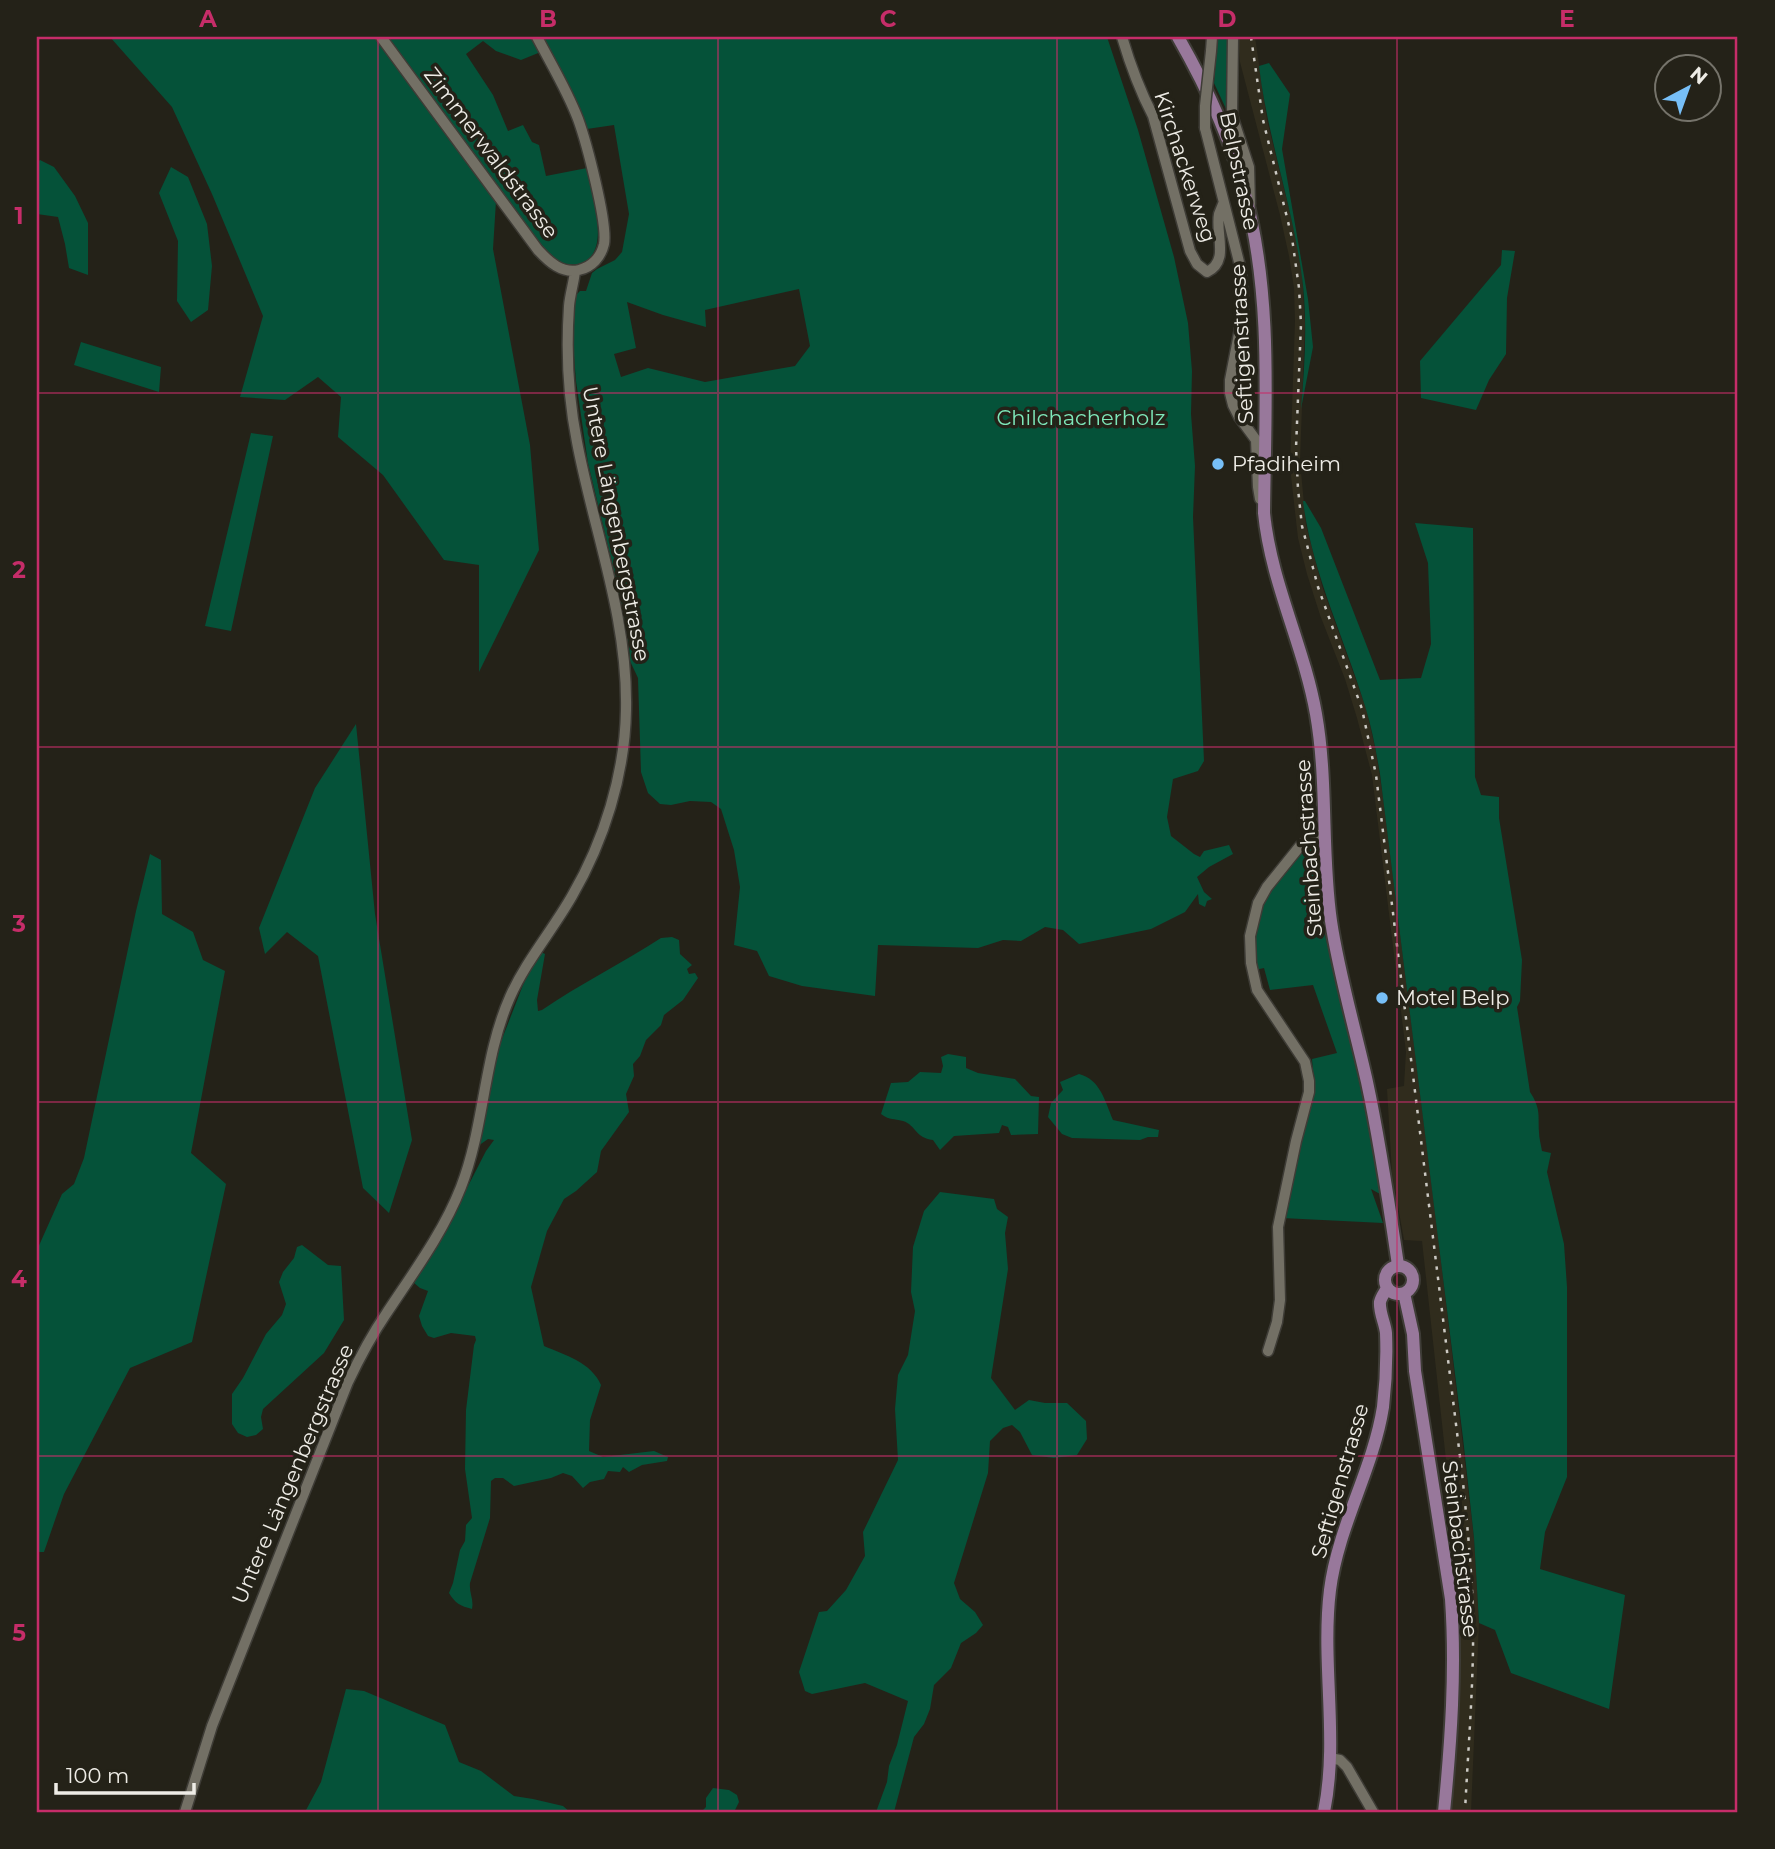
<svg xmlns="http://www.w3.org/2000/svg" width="1775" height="1849" font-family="Montserrat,sans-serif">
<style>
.built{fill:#302c1d}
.green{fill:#055239;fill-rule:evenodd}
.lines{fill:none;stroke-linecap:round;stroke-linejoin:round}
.minor-casing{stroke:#3e3c36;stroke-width:13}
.major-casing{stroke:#3e3c36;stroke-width:16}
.minor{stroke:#737065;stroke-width:10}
.major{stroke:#98789b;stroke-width:12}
.rail{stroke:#cccac4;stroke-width:2.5;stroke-dasharray:3.5 7;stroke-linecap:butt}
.minor-bridge-casing{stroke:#3e3c36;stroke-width:13;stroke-linecap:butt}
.minor-bridge{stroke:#737065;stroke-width:10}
.grid{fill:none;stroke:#c62d69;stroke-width:2;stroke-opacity:0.55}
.poi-dot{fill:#77bff7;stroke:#242218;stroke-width:2.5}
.labels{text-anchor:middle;stroke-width:7;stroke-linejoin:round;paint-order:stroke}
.street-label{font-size:21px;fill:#eeece6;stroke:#242218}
.park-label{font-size:21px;fill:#7ee8ba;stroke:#242218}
.poi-label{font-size:21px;fill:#eeece6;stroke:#242218;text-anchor:start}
.neatline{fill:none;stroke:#c62d69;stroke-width:2.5}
.grid-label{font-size:23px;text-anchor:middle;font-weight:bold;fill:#c62d69}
</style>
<rect width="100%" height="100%" fill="#242218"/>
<path class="built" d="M1238 37H1255L1267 120 1296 237 1302 271 1305 324 1300 461 1306 525 1322 586 1366 708 1376 752 1383 797 1439 1244 1474 1538 1479 1623 1471 1812H1450L1458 1693V1597L1454 1533 1422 1241 1404 1240 1392 1173 1387 1089 1404 1086 1406 1052 1372 775 1357 718 1345 679 1320 615 1307 574 1298 538 1290 467 1295 321 1294 288 1289 256 1280 215 1240 62Z"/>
<path class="green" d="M110 37H376L496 201 493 249 530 445 539 550 479 672V565L444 560 383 475 338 437 341 397 318 377 285 400 240 397 263 316 212 194 172 107Z
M388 37H1107L1138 130 1174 257 1188 323 1192 371 1191 414 1195 466 1193 517 1204 761 1198 771 1173 779 1167 817 1171 836 1194 854 1200 857 1204 851 1229 845 1233 854 1209 867 1197 877 1204 892 1212 899 1207 901 1205 907 1199 904 1198 894 1185 912 1151 929 1079 944 1063 930 1045 927 1021 941 1003 940 978 948 878 945 875 996 802 986 769 976 757 951 734 945 740 887 734 850 721 809 711 802 690 801 671 805 660 804 648 793 641 772 638 678 630 661 628 629 588 463 576 381 573 343 575 296 580 291H586L592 273 597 269 615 260 622 252 629 214 614 125 587 129 578 106 548 49 521 60 496 51 483 41 466 54 493 95 508 131 523 125 532 142 539 145 546 176 587 168C591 191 614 257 578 264 561 267 550 256 540 245ZM799 289 810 346 795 366 705 382 648 368 621 377 614 354 636 348 627 302 663 315 706 327 705 310Z
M1218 37H1229L1227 111 1214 83Z
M1269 63 1290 94 1282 149 1308 299 1313 347 1301 409C1305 363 1308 316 1301 270 1291 201 1267 135 1259 66Z
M40 160 54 167 75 196 88 223V275L69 268 65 244 58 217 37 214V163Z
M171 167 188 177 207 224 212 266 208 310 191 322 177 301 178 241 159 193Z
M1502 250 1515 251 1507 298 1506 354 1489 380 1476 410 1421 398 1420 361 1501 265Z
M81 342 161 367 159 392 74 365Z
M251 433 273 436 231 631 205 626Z
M1303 501H1305L1321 528 1380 680 1421 678 1431 644 1428 563 1415 523 1473 528 1475 777 1481 795 1499 797V818L1522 960 1520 1001 1517 1007 1530 1092C1541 1109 1538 1114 1539 1132 1539 1138 1541 1145 1542 1151L1551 1153 1547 1172 1564 1244 1567 1287V1477L1545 1532 1540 1569 1625 1595 1609 1709 1511 1673 1495 1630 1479 1623 1474 1538 1463 1438 1380 774C1376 751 1372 728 1365 706 1344 637 1312 573 1303 501Z
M356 724 375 914 412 1140 389 1213 363 1188 318 956 287 932 265 954 259 928 315 788Z
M1310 849 1318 852 1322 922 1365 1106 1380 1194 1371 1189 1383 1223 1282 1218 1297 1145 1314 1083 1312 1059 1337 1053 1313 985 1270 990 1264 968 1255 970C1255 957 1253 943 1255 930 1258 905 1273 885 1289 866 1294 859 1300 850 1310 849Z
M150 854 161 860 162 914 193 932 203 960 225 971 191 1153 226 1184 192 1342 130 1368 64 1494 44 1552H37V1250L62 1194 74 1184 84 1158 136 911Z
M672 937 679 940 680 954 692 965 687 969 689 974 695 973 698 978 683 1000 664 1015 661 1025 646 1040 640 1056 633 1064 634 1076 626 1094 629 1112 601 1151 597 1172 576 1191 564 1199 547 1231 531 1287 544 1346C565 1355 591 1362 601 1385L590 1420 589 1451 603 1457 654 1451 668 1457 667 1461 642 1465 629 1472 623 1467 620 1472 608 1471 604 1479 590 1482 583 1488 572 1476 563 1473 551 1478 514 1486 503 1478H495L491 1481 490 1518 470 1583C469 1593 474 1599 472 1609 460 1606 455 1603 449 1593L453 1583 460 1550 465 1541 466 1525 472 1518 465 1469 466 1410 474 1345 476 1340 475 1336 451 1333 434 1338 428 1336 422 1326 419 1316 428 1291 420 1288 413 1282 449 1223 486 1151 494 1140 488 1139 478 1146 484 1125 495 1057 523 985 531 968 541 952 545 954 537 1000 538 1011 542 1010C580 984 622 963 661 938Z
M948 1054 966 1057V1068L978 1073 1015 1079 1031 1096 1039 1097 1038 1134 1011 1135 1008 1127 1002 1125 999 1133 954 1136 940 1150 933 1140C915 1138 916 1125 903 1121 893 1118 891 1121 881 1114L891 1083 908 1082 920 1072 941 1073 943 1066 941 1057Z
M1079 1074C1100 1079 1105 1101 1113 1120L1159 1130 1158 1137H1148L1140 1140 1072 1138 1062 1134 1048 1117 1051 1103 1063 1090 1060 1082Z
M940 1192 994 1199 997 1209 1008 1217 1005 1233 1008 1269 991 1378 1015 1410 1029 1400 1045 1403H1067L1086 1421 1087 1439 1077 1455 1054 1458 1032 1455 1020 1432 1012 1425 1003 1428 990 1441 988 1473 954 1583 960 1599 975 1612 983 1625 976 1633 961 1643 951 1668 934 1685 930 1709 924 1724 914 1737 894 1812H876L887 1782 889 1766 897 1745 908 1701 865 1683 812 1694 805 1691 799 1672 819 1612 827 1611 846 1590 865 1556 863 1532 898 1460 895 1409 898 1375 908 1355 915 1311 911 1292 913 1247 924 1211Z
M302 1245 328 1265 341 1266 344 1320 324 1353 263 1409 261 1417 263 1429 256 1435 247 1437 238 1433 232 1424V1394L243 1378 266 1334 282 1315 286 1304 279 1282 283 1272 294 1258 297 1247Z
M346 1689 364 1691 445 1725 459 1762 481 1771 514 1796 533 1799 563 1806 570 1812H305L321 1782Z
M713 1788 729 1790 737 1795 739 1802 734 1812H701L706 1807V1798Z"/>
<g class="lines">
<g class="minor-casing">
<path id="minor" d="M381 37 538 250C549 262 562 274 579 270 592 267 601 257 604 244 608 223 586 141 578 119 567 90 551 64 537 37
M1122 37C1130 64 1140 91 1153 116L1190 251 1197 264 1207 272C1230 261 1215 234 1219 214 1219 214 1223 204 1223 204
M1233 37 1232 115 1249 167 1250 204
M1211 51 1212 37
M1205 128 1234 242 1241 270 1243 291V313L1230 380V393L1233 405 1239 417 1256 440 1258 487 1260 499
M1268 1351 1277 1322 1280 1300 1278 1227 1296 1141 1309 1092V1081L1305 1062 1257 990 1251 963 1250 936 1258 903 1267 887 1300 846 1313 837 1325 833
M1330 1758 1340 1760 1347 1767 1373 1812
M185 1812 212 1726 348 1382C359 1359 371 1336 386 1314 413 1273 443 1233 461 1187 485 1125 483 1058 510 997 526 961 552 931 572 896 604 841 625 774 626 710 628 617 594 532 577 442 568 397 566 351 569 306 570 294 574 282 575 271"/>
</g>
<g class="major-casing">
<path id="major" d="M1178 37C1206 86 1231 138 1245 194 1273 297 1265 408 1264 513 1271 583 1304 646 1316 714 1328 782 1321 852 1331 921 1339 975 1355 1028 1367 1082 1380 1142 1389 1204 1398 1265
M1385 1280a14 14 0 1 1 28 0a14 14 0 1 1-28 0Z
M1404 1293 1413 1334 1415 1371 1451 1599C1456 1670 1451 1741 1444 1812
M1324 1812C1339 1739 1321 1663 1330 1590 1338 1526 1373 1470 1383 1407 1386 1382 1387 1358 1386 1333 1385 1323 1379 1312 1380 1302 1381 1297 1385 1292 1387 1288"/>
</g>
<use href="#minor" class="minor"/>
<use href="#major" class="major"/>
<path class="rail" d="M1251 37 1263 120 1292 238 1299 288 1301 324 1296 448 1298 489 1302 526 1318 587 1362 709 1376 775 1462 1473C1467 1522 1472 1570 1473 1618 1474 1683 1468 1748 1465 1812"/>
<g class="minor-bridge-casing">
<path id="minor-bridge" d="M1205 128V106L1211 51"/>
</g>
<use href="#minor-bridge" class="minor-bridge"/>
</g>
<path class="grid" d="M378 37V1812M718 37V1812M1057 37V1812M1397 37V1812M37 393H1738M37 747H1738M37 1102H1738M37 1456H1738"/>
<g class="poi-dot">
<circle cx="1218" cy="464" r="7"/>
<circle cx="1382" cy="998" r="7"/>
</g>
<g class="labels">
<g class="street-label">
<text transform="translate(491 153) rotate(53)" y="7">Zimmerwaldstrasse</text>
<text transform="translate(1185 167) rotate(72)" y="7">Kirchackerweg</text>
<text transform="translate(1239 171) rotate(78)" y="7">Belpstrasse</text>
<text transform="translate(1242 344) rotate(-93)" y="7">Seftigenstrasse</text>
<text transform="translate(616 524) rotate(79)" y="7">Untere Längenbergstrasse</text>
<text transform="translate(1309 848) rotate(-94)" y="7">Steinbachstrasse</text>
<text transform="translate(293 1474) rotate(-67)" y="7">Untere Längenbergstrasse</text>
<text transform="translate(1340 1481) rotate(-74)" y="7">Seftigenstrasse</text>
<text transform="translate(1460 1549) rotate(83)" y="7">Steinbachstrasse</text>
</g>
<g class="park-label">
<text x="1081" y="425">Chilchacherholz</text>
</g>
<g class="poi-label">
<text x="1232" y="471">Pfadiheim</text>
<text x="1396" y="1005">Motel Belp</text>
</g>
</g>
<rect width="1775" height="1849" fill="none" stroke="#242218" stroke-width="77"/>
<g transform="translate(1688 88) rotate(41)"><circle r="33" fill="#242218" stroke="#75736a" stroke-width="2"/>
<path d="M0-5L12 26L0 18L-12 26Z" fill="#77bff7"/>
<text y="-10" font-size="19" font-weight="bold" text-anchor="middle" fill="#eeece6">N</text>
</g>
<path d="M56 1783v10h138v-10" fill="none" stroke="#eeece6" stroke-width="3.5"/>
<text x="66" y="1783" font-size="21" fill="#eeece6" stroke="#242218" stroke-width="5" paint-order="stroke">100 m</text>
<rect x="38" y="38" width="1698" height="1773" class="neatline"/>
<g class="grid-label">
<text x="208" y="27">A</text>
<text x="548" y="27">B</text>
<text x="888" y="27">C</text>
<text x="1227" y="27">D</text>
<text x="1567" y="27">E</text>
<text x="19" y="224">1</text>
<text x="19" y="578">2</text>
<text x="19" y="932">3</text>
<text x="19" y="1287">4</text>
<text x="19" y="1641">5</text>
</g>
</svg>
